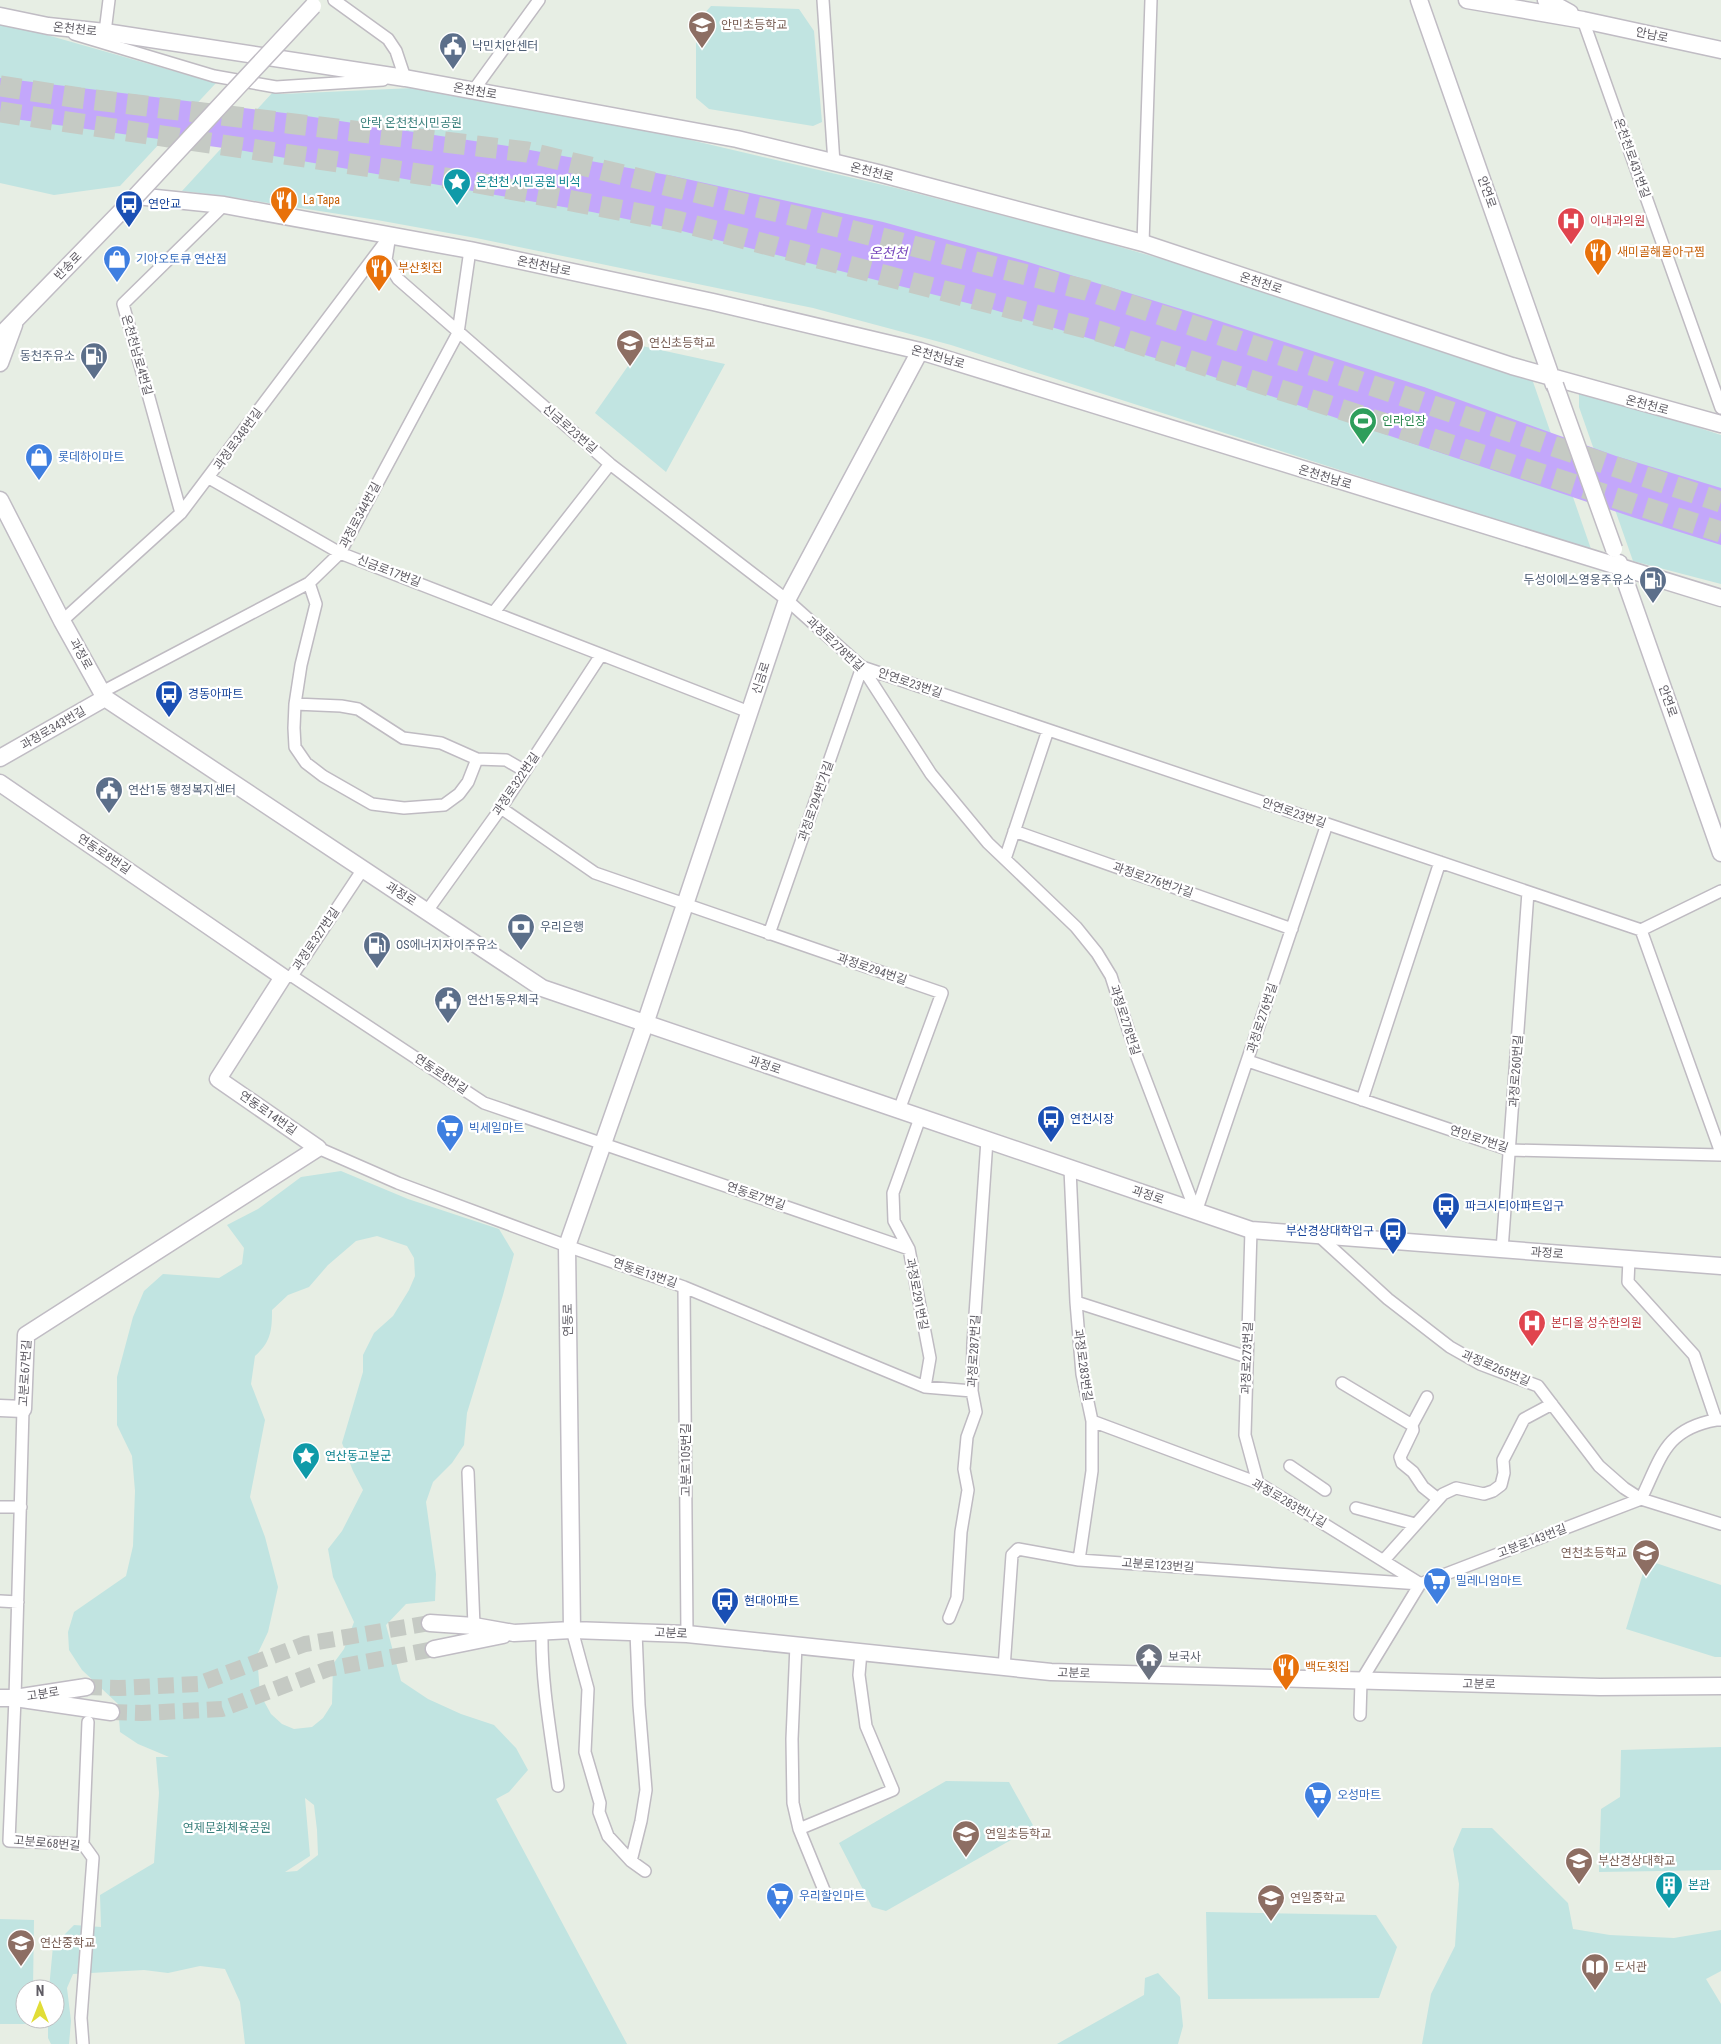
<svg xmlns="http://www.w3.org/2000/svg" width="1721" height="2044" font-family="'Roboto Condensed','Noto Sans KR',sans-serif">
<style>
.green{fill:#c1e4e1;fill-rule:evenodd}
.water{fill:#c3a7fb}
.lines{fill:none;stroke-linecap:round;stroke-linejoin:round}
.secondary-tunnel{stroke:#c5cac4;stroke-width:16;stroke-dasharray:16 8;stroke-linecap:butt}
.highway-tunnel{stroke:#c5cac4;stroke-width:21;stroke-dasharray:21 11;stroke-linecap:butt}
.street-casing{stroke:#bfbbc2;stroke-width:14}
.secondary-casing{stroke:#c0bcc4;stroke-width:19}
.street{stroke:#fff;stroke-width:11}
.secondary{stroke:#fff;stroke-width:16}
.secondary-bridge-casing{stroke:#c0bcc4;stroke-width:19;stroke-linecap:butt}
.secondary-bridge{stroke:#fff;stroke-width:16}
.labels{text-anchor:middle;stroke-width:4.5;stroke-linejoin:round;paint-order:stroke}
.education-label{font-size:12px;fill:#785e54;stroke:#fff;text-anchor:start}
.street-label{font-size:12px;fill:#5f5c64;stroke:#fff}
.service-label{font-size:12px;fill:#4e5e75;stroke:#fff;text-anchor:start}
.park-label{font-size:12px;fill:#387f7b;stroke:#fff}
.culture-label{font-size:12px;fill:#0d838f;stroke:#fff;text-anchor:start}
.food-label{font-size:12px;fill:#c56008;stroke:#fff;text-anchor:start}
.transit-label{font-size:12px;fill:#164399;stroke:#fff;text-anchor:start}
.health-label{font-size:12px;fill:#be3a42;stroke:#fff;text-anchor:start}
.shop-label{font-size:12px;fill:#366cbe;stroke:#fff;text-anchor:start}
.leisure-label{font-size:12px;fill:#27864d;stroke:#fff;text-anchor:start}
.worship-label{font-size:12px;fill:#5b616d;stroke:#fff;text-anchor:start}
.water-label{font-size:14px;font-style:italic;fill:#794abe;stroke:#fff}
</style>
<rect width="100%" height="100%" fill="#e7eee4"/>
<path class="green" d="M711 6 799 9 814 31 822 122 813 126 709 109 696 98V23Z
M0 23 47 35 216 83 120 186 54 195 0 183Z
M413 88 635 127 896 188 1082 236 1207 272 1531 376 1591 549 1573 545 951 345 813 308 476 238 377 220 217 195 182 191 273 92 282 94Z
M642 346 725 364 666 472 595 413Z
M1585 393 1626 404 1721 435V584L1633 561 1579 407V394Z
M341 1171 408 1199 499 1229 514 1254 503 1295 467 1413 464 1445 452 1463 433 1482 426 1502 436 1574 435 1601 406 1604 386 1625 401 1681 428 1699 461 1714 494 1725 516 1748 528 1770 509 1792 496 1799 627 2044H245L240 2002 225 1969 200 1966 168 1973 144 1970 73 1974 67 1988 71 2021 69 2044H51L48 2038V2019H55V1989H49L53 1946 74 1925 101 1927 100 1895 154 1863 159 1793 156 1757H169L138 1744 120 1732 118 1704 82 1670 69 1650 68 1632 74 1612 126 1576 133 1546 135 1491 132 1456 117 1425V1377L133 1317 144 1291 163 1274 219 1278 242 1264 244 1248 227 1225 258 1209 301 1177ZM377 1236 407 1246 414 1258 415 1276 409 1290 393 1316 374 1333 363 1355V1372L342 1443 353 1471 363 1490 342 1531 328 1549 333 1577 354 1622 344 1649 333 1664 332 1704 323 1718 312 1727 294 1729 282 1724 271 1714 260 1694 257 1655 268 1632 278 1587 265 1537 250 1497 265 1420 251 1384 255 1356C271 1342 272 1330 272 1310L288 1295 309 1287 328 1265 356 1241ZM305 1798 314 1805 317 1830 318 1855 297 1871 285 1872 310 1856Z
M1647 1560 1721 1585V1657H1715L1626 1629Z
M1721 1747V1870L1599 1872 1601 1809 1620 1797 1621 1750Z
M946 1781 1009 1782 1034 1827 886 1911 872 1907 839 1843Z
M1462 1828H1492L1568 1903 1573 1929 1610 1935 1674 1938 1721 1930V1971L1706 1979 1721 2004V2044H1422L1431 1994 1455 1946 1459 1884 1453 1849Z
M1206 1912 1376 1915 1397 1947 1379 1998 1208 1999Z
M0 1919 34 1920 33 1989H25V2019H32V2024H0Z
M1158 1973 1180 1997 1183 2026 1178 2044H1057L1144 1995 1145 1978Z"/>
<path class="water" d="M0 78 293 114 508 146 673 176 883 222 1025 261 1207 317 1424 387 1616 456 1721 488V545L1632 517 1175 364 991 309 670 228 592 212 245 151 0 117Z"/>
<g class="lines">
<path class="secondary-tunnel" d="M86 1687 119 1688 198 1684 305 1644 430 1623
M111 1712 142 1713 222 1709 328 1669 434 1649"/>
<path class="highway-tunnel" d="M0 86 80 98 527 152 795 216 1086 290 1721 502
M0 112 473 182 677 221 1101 332 1721 532"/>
<g class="street-casing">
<path id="street" d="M334 0 388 39 396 51 405 78H399
M823 0 834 163
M1583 20 1721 408
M105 32 109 0
M74 34 214 76 276 87 383 80
M473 91 539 0
M390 235 386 260 398 279 610 464 787 600 862 667 931 774 988 843 1076 927 1097 953 1111 976 1137 1057 1196 1212
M1143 243 1151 0
M209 478 340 553 749 712
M181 513 123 304 224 205
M309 583 316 604 301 665 295 704 294 728 295 747 306 763 323 776 372 804 404 808 444 805 459 794 468 782 477 759 506 760 525 771
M494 612 610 464
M62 621 181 513 389 237
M102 692 309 583 340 553 458 333 470 250
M295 704 341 706 358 709 403 738 441 743 477 759
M501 808 595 873 942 993 899 1110
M1014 831 1292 929
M1005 859 1048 730
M427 911 501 808 601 655
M1641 930 1721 1153
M769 934 862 667 1641 930 1721 891
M292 976 484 1103 909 1249
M285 977 292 976 363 869
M1248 1061 1510 1150 1721 1155
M1362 1100 1440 862
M920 1118 893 1193 894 1221 909 1249 930 1358 925 1387
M318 1148 398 1183 567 1246 684 1287 925 1387 972 1391
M1070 1169 1076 1302 1082 1374 1092 1421V1471L1079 1560
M1196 1212 1327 824
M1251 1230 1245 1435 1258 1483
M1319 1236 1388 1299 1450 1347 1480 1364 1538 1386 1599 1466 1624 1488 1641 1499 1721 1524
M1502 1250 1528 892
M1629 1259 1628 1282 1694 1355 1716 1420H1721
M684 1287 687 1634
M1076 1302 1247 1357
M1342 1383 1412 1425 1413 1430 1400 1457 1402 1463 1413 1472 1423 1487 1438 1499
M23 1409 15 1698 9 1841 83 1844
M1092 1421 1258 1483 1419 1583
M1412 1425 1427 1397
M1290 1466 1325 1490
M468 1472 474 1626
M0 1507H21
M1356 1508 1415 1524
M1384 1560 1443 1494 1456 1488 1484 1494 1493 1491 1501 1485 1504 1473 1503 1460 1524 1419 1552 1404
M0 1601 18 1602
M949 1618 957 1598 961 1532 968 1490 964 1469 967 1437 976 1412 972 1391 973 1344 987 1140
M572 1630 588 1689 585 1752 600 1803 599 1812 608 1836 631 1861 645 1871
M542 1631C541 1682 551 1735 558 1786
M796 1645 792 1739 793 1803 799 1829 826 1895
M1004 1668 1012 1555 1018 1549 1079 1560 1420 1584
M1360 1715 1361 1681 1420 1584 1641 1499C1661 1458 1665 1429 1716 1420
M799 1829 893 1790 866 1726 859 1675 861 1652
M83 1844 93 1858 81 2018 83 2044
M83 1844 88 1722
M631 1861 641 1821 646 1790 639 1705 636 1632"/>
</g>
<g class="secondary-casing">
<path id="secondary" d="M1419 0 1554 385
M1467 0 1583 20 1721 50
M1546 0 1570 13
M0 16 48 26 105 32 405 78 737 139 878 173 1143 243 1512 366 1721 424
M0 336 136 196 224 205 470 250 713 302 920 351 1721 598
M0 363 14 325
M0 500 62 621 105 698 542 988 1251 1230 1721 1266
M1619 563 1721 853
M0 758 105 698
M0 783 283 977 218 1079 318 1148 26 1335 23 1409 0 1408
M430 1623 474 1626 514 1633 572 1630 687 1634 1051 1672 1600 1687 1721 1686
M572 1630 567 1246 645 1024 787 600 920 351
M434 1649 503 1635
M0 1698H15L86 1687
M15 1698 111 1712"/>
</g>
<use href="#street" class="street"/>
<use href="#secondary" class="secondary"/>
<g class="secondary-bridge-casing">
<path id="secondary-bridge" d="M136 196 313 6
M1555 385 1614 549"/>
</g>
<use href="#secondary-bridge" class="secondary-bridge"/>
</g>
<defs>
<g id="school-pin" transform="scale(1.4375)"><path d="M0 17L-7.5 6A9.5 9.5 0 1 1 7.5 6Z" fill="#8d6e63" stroke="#fff"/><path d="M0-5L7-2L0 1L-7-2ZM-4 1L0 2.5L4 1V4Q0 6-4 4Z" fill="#fff"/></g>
<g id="civic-pin" transform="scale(1.4375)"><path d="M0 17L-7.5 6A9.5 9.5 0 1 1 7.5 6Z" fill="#5c6f8a" stroke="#fff"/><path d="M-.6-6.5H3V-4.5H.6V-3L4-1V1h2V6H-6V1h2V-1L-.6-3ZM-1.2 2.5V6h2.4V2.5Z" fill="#fff"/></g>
<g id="sight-pin" transform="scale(1.4375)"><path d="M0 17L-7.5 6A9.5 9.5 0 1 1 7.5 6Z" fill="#0f9aa8" stroke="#fff"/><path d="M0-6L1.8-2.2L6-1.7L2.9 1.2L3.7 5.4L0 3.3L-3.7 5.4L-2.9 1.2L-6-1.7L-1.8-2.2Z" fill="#fff"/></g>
<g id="restaurant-pin" transform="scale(1.4375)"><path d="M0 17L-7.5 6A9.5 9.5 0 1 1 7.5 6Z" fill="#e8710a" stroke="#fff"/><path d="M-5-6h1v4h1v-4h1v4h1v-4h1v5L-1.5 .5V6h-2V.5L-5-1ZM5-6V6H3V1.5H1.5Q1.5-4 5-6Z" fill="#fff"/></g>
<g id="bus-pin" transform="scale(1.4375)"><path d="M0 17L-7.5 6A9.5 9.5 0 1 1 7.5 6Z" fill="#1a4fb4" stroke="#fff"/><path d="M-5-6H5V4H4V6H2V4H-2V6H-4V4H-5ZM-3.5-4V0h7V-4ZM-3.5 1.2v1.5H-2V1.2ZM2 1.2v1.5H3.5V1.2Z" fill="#fff"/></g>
<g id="hospital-pin" transform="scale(1.4375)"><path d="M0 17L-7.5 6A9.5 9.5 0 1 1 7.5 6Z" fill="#e0444e" stroke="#fff"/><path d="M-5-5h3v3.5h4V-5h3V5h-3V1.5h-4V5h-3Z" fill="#fff"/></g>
<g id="shop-pin" transform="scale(1.4375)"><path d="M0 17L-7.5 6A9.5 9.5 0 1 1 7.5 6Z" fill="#3f7fe0" stroke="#fff"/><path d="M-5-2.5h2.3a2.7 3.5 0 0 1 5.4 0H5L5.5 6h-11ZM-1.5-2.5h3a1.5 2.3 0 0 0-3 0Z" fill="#fff"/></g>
<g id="fuel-pin" transform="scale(1.4375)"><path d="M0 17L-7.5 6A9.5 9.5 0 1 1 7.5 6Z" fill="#5c6f8a" stroke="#fff"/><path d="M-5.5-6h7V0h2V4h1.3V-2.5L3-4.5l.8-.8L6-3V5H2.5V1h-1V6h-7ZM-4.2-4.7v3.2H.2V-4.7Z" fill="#fff"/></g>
<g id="stadium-pin" transform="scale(1.4375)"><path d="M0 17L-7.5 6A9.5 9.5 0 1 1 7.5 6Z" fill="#2e9e5b" stroke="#fff"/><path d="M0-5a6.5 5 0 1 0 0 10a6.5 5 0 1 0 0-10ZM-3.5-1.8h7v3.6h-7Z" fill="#fff"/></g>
<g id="bank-pin" transform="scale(1.4375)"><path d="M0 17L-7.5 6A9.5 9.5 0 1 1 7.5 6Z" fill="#5c6f8a" stroke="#fff"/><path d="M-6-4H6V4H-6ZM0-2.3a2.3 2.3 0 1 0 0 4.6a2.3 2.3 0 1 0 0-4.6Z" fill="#fff"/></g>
<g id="supermarket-pin" transform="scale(1.4375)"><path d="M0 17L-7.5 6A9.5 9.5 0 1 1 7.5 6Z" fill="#3f7fe0" stroke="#fff"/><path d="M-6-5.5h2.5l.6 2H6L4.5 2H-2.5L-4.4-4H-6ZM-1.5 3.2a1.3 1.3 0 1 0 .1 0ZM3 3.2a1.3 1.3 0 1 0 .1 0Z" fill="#fff"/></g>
<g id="temple-pin" transform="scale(1.4375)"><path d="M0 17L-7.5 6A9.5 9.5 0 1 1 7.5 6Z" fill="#6b7280" stroke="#fff"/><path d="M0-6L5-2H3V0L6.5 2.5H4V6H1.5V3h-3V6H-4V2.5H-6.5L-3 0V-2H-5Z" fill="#fff"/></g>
<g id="university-pin" transform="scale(1.4375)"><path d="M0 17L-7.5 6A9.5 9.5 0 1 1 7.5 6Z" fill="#8d6e63" stroke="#fff"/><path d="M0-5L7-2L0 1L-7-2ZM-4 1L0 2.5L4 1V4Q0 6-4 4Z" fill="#fff"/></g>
<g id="building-pin" transform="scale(1.4375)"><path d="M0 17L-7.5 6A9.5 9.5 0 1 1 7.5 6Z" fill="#0f9aa8" stroke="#fff"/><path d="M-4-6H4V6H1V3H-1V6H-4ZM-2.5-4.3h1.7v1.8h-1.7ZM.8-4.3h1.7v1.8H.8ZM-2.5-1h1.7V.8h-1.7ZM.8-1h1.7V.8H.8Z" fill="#fff"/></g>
<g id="library-pin" transform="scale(1.4375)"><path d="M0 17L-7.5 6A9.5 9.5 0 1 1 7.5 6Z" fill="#8d6e63" stroke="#fff"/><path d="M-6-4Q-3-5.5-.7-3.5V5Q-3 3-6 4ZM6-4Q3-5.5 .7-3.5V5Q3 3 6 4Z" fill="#fff"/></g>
</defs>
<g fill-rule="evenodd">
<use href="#school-pin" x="702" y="25"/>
<use href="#civic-pin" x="453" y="46"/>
<use href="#sight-pin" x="457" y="182"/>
<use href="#restaurant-pin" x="284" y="200"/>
<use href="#bus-pin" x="129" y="204"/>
<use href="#hospital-pin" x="1571" y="221"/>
<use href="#restaurant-pin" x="1598" y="252"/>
<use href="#shop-pin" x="117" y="259"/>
<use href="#restaurant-pin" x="379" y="268"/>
<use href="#school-pin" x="630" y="343"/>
<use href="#fuel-pin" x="94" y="356"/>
<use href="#stadium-pin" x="1363" y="421"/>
<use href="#shop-pin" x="39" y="457"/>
<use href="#fuel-pin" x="1653" y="580"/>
<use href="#bus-pin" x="169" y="694"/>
<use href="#civic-pin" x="109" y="790"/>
<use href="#bank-pin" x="521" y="927"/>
<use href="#fuel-pin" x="377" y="945"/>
<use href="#civic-pin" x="448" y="1000"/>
<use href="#bus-pin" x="1051" y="1119"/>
<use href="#supermarket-pin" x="450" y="1128"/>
<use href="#bus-pin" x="1446" y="1206"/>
<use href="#bus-pin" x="1393" y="1231"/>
<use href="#hospital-pin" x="1532" y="1323"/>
<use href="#sight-pin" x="306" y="1456"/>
<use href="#school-pin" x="1646" y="1553"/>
<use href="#supermarket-pin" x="1437" y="1581"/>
<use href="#bus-pin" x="725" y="1601"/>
<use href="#temple-pin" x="1149" y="1657"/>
<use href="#restaurant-pin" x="1286" y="1667"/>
<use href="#supermarket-pin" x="1318" y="1795"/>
<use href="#school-pin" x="966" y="1834"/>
<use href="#university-pin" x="1579" y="1861"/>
<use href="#building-pin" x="1669" y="1885"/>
<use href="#supermarket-pin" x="780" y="1896"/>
<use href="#school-pin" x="1271" y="1898"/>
<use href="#school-pin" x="21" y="1943"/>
<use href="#library-pin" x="1595" y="1967"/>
</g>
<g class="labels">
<g class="education-label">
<text x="721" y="29">안민초등학교</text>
<text x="649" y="347">연신초등학교</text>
<text x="1627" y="1557" text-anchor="end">연천초등학교</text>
<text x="985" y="1838">연일초등학교</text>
<text x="1598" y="1865">부산경상대학교</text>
<text x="1290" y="1902">연일중학교</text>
<text x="40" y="1947">연산중학교</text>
<text x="1614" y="1971">도서관</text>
</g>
<g class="street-label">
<text transform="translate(75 29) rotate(6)" y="4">온천천로</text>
<text transform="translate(1652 35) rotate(12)" y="4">안남로</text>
<text transform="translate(475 91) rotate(10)" y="4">온천천로</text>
<text transform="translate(1632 158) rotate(70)" y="4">온천천로431번길</text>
<text transform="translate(872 172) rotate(14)" y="4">온천천로</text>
<text transform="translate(1487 192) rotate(71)" y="4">안연로</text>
<text transform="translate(68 266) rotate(-46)" y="4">반송로</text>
<text transform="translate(544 266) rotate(12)" y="4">온천천남로</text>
<text transform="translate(1261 283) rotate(18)" y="4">온천천로</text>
<text transform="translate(137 355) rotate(74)" y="4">온천천남로4번길</text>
<text transform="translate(938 357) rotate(16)" y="4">온천천남로</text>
<text transform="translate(1647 405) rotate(15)" y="4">온천천로</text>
<text transform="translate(570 429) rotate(41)" y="4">신금로23번길</text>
<text transform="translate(238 439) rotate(-54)" y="4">과정로348번길</text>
<text transform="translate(1325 477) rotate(17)" y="4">온천천남로</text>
<text transform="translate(360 515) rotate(-62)" y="4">과정로344번길</text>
<text transform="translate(389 571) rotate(21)" y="4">신금로17번길</text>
<text transform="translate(835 644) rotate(43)" y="4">과정로278번길</text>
<text transform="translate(81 654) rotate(61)" y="4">과정로</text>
<text transform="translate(761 678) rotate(-72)" y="4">신금로</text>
<text transform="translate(910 683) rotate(19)" y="4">안연로23번길</text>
<text transform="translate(1668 701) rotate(71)" y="4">안연로</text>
<text transform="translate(53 728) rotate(-30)" y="4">과정로343번길</text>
<text transform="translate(516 784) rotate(-56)" y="4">과정로322번길</text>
<text transform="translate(816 801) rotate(-71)" y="4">과정로294번가길</text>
<text transform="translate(1294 813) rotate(19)" y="4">안연로23번길</text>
<text transform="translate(104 854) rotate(34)" y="4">연동로8번길</text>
<text transform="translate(1153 880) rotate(19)" y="4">과정로276번가길</text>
<text transform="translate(401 894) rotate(33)" y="4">과정로</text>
<text transform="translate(316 939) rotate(-56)" y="4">과정로327번길</text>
<text transform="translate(872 969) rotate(19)" y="4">과정로294번길</text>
<text transform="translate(1262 1018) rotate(-72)" y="4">과정로276번길</text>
<text transform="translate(1125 1020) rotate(72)" y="4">과정로278번길</text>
<text transform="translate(765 1065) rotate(19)" y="4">과정로</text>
<text transform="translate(1516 1071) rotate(-86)" y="4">과정로260번길</text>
<text transform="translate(441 1074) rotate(34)" y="4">연동로8번길</text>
<text transform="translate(268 1113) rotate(35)" y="4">연동로14번길</text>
<text transform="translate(1479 1139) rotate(18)" y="4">연안로7번길</text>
<text transform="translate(1148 1195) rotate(19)" y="4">과정로</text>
<text transform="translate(756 1196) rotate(19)" y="4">연동로7번길</text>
<text transform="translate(1547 1253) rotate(4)" y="4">과정로</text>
<text transform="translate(645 1273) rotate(19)" y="4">연동로13번길</text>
<text transform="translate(917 1294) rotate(79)" y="4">과정로291번길</text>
<text transform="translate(568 1320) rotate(-91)" y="4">연동로</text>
<text transform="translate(974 1351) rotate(-87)" y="4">과정로287번길</text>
<text transform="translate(1247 1358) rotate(-88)" y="4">과정로273번길</text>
<text transform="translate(1083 1365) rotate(82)" y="4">과정로283번길</text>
<text transform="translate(1496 1368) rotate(23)" y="4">과정로265번길</text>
<text transform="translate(25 1373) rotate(-87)" y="4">고분로67번길</text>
<text transform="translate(686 1460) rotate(-90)" y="4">고분로105번길</text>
<text transform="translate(1289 1503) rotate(30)" y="4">과정로283번나길</text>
<text transform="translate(1532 1541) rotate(-21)" y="4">고분로143번길</text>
<text transform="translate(1158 1565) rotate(4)" y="4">고분로123번길</text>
<text transform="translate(671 1633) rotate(3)" y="4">고분로</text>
<text transform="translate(1074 1673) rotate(2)" y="4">고분로</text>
<text transform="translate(1479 1684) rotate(1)" y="4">고분로</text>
<text transform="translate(43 1694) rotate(-9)" y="4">고분로</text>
<text transform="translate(47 1843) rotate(5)" y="4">고분로68번길</text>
</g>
<g class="service-label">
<text x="472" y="50">낙민치안센터</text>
<text x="75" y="360" text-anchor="end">동천주유소</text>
<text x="1634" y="584" text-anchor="end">두성이에스영웅주유소</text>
<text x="128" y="794">연산1동 행정복지센터</text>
<text x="540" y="931">우리은행</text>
<text x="396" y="949">OS에너지자이주유소</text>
<text x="467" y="1004">연산1동우체국</text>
</g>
<g class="park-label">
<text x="411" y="127">안락 온천천시민공원</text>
<text x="227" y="1832">연제문화체육공원</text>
</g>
<g class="culture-label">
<text x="476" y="186">온천천 시민공원 비석</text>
<text x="325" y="1460">연산동고분군</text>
<text x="1688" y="1889">본관</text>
</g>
<g class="food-label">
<text x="303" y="204">La Tapa</text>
<text x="1617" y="256">새미골해물아구찜</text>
<text x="398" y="272">부산횟집</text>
<text x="1305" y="1671">백도횟집</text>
</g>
<g class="transit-label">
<text x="148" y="208">연안교</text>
<text x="188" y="698">경동아파트</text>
<text x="1070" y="1123">연천시장</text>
<text x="1465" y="1210">파크시티아파트입구</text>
<text x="1374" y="1235" text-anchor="end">부산경상대학입구</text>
<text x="744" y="1605">현대아파트</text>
</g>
<g class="health-label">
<text x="1590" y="225">이내과의원</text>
<text x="1551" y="1327">본디올 성수한의원</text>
</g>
<g class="shop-label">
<text x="136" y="263">기아오토큐 연산점</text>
<text x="58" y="461">롯데하이마트</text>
<text x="469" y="1132">빅세일마트</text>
<text x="1456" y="1585">밀레니엄마트</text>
<text x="1337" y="1799">오성마트</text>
<text x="799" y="1900">우리할인마트</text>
</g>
<g class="leisure-label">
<text x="1382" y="425">인라인장</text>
</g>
<g class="worship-label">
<text x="1168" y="1661">보국사</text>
</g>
<g class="water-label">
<text x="888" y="258">온천천</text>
</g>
</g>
<g transform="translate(40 2004)"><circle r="24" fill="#ffffff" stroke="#bfbec1"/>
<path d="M0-4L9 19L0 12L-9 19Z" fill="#e1dd37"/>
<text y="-8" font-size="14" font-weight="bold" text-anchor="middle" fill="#5f5c64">N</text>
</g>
</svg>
